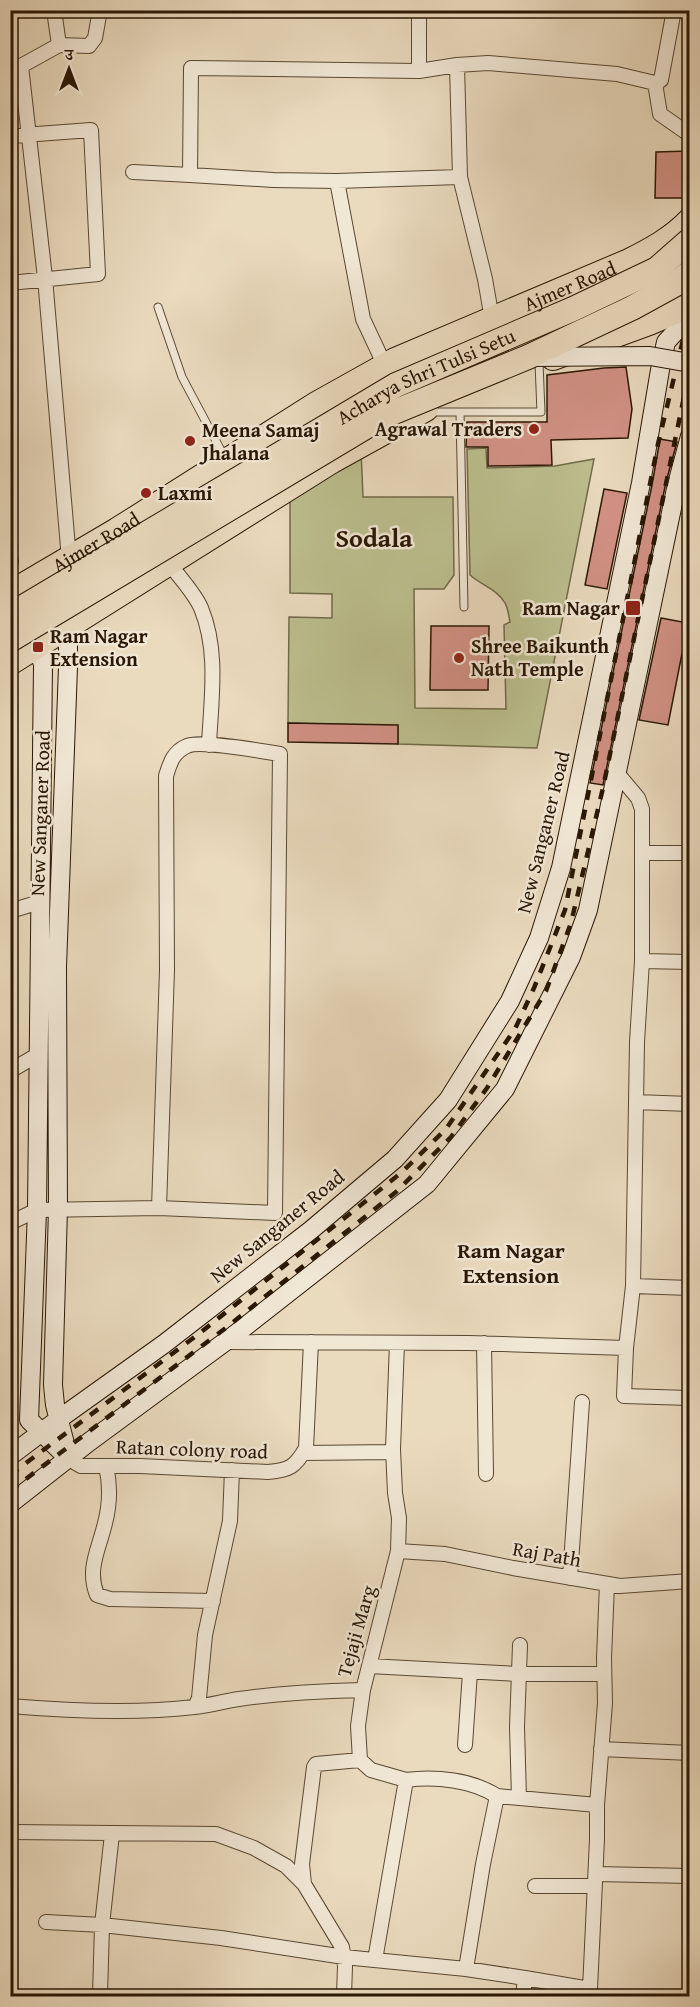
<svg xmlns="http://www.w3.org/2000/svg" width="700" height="2007" font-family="'Gentium Book Plus','Noto Serif Devanagari',serif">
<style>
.green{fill:#bcbe8e;stroke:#726a49;stroke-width:1.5}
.building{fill:#d29185;stroke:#291704;stroke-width:1.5}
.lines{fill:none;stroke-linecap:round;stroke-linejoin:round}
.lane-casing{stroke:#594832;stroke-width:9}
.street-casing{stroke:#594832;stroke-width:16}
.secondary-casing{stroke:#291704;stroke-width:20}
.highway-casing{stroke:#291704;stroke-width:26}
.lane{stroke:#f1e7d5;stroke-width:7}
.street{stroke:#f1e7d5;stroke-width:14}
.secondary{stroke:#f1e7d5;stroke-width:18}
.highway{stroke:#eadabe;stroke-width:24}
.rail{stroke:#291704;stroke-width:4.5;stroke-dasharray:10 10;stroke-linecap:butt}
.secondary-bridge-casing{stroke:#291704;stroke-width:20;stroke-linecap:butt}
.highway-bridge-casing{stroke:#291704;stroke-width:26;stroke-linecap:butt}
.secondary-bridge{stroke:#f1e7d5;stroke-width:18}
.highway-bridge{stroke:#eadabe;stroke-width:24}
.poi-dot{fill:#8f2418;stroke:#f1e7d5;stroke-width:2}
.labels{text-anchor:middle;stroke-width:5;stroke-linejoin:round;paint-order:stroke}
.street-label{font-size:20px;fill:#291704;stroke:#f1e7d5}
.poi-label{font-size:20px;font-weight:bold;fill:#291704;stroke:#f1e7d5;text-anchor:start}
.quarter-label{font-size:22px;font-weight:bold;fill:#291704;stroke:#f1e7d5}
.district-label{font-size:26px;font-weight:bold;fill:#291704;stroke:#f1e7d5}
</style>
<rect width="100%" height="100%" fill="#eadabe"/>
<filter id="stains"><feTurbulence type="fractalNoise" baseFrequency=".00333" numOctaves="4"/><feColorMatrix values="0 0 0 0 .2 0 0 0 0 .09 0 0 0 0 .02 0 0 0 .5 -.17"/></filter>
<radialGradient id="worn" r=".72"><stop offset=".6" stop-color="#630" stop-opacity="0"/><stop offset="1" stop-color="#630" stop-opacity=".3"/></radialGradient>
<path class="green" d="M486 448 487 468 555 466 594 459 537 748 398 744V726L288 723 289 617 332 618V594L290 593V495L361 450 363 497H453L454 575 444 589H414L415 708 506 709 504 625 510 622C509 617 508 608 505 603 498 590 481 585 470 575L467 449Z"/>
<path class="building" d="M690 151V198H655L656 152Z
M626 367 632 409 628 438 551 440 552 465 488 466V447H466L467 422H547V375L604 368Z
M660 439 677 442 666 482 603 785 590 783 652 485Z
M604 489 627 493 607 589 585 585Z
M661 618 688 623 668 725 639 720Z
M431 626H489L488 690H430Z
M288 723 398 725V744L288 742Z"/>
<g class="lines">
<g class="lane-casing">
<path id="lane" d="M158 307 182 377 224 456
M430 412H541L539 363
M460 412 464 607"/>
</g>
<g class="street-casing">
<path id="street" d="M54 10 59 45
M419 10V71
M457 65 460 177 337 181 273 180 190 175 191 68 419 71Z
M457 65 488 63 617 74 655 83 661 80 674 10
M21 66 45 278 69 559
M10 69 21 66 59 45 89 46 95 38 100 10
M655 83 660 114 690 135
M10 136 91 130 98 274 10 283
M133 172 190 175
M460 177 485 279 492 319
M337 181 363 319 385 366
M10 556 11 562
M169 563C179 577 194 592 201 608 219 651 211 700 209 745
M617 773 638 798 642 809V961L637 1042 633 1286 626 1348 624 1396 690 1398
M642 853H690
M10 911 40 902
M642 961 690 962
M10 1071 39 1054
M636 1102 690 1104
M10 1223 37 1210 159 1208 167 970 166 776C170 763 173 752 187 746 199 740 262 751 280 754L275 1213 159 1208
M633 1286 690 1288
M225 1342 469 1343 626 1348
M484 1343 486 1474
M303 1453 393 1452
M69 1459 81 1466H140L268 1472C290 1470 295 1467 306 1448L311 1342
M106 1466C111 1487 110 1506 104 1527 98 1551 87 1570 97 1595L110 1599 213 1601
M398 1551 445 1554 513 1568 620 1586 690 1581
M570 1578 582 1402
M369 1666 519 1674H604
M363 1690 358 1726 360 1760 371 1770 406 1780 375 1960
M10 1706C69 1711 136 1714 194 1707 209 1706 224 1701 239 1699 280 1693 322 1691 363 1690L398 1551 399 1518 395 1493 393 1449 397 1343
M195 1707 199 1698 205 1635 230 1521 232 1470
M465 1745 470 1672
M601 1749 690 1753
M406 1780C436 1776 472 1780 497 1796
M519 1798 517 1727 520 1645
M10 1832 216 1834 254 1848 286 1866 304 1884 342 1947 345 1966 344 1996
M596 1874 690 1876
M304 1884 302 1864 314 1767 316 1764 360 1760
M535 1886H595
M46 1922 102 1925 221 1938 344 1957 466 1969 525 1978 523 1996
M466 1969 483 1864 497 1796 597 1805 605 1703 604 1658 607 1584
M525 1978 590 1989 597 1839V1805
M100 1996 102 1925 112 1834"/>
</g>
<g class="secondary-casing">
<path id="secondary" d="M64 619 68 629V667L57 967 58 1209 53 1385 55 1405 69 1459
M33 636 43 664 37 1210 29 1420 69 1459
M10 1456 59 1419 164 1344 311 1230 395 1159 448 1100 510 1001 539 938 561 868 641 483 660 370 666 342 690 316
M10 1504 89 1442 233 1336 427 1184 505 1089 571 957 588 910 677 484 690 436"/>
</g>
<g class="highway-casing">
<g id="highway">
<path d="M553 358 649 323 681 309 690 303"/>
<path id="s1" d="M10 593 117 530 318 403 395 360 629 261C651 250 673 238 690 220"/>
<path d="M10 663 332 461 426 409"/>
</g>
</g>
<use href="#lane" class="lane"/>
<use href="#street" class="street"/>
<use href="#secondary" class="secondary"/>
<use href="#highway" class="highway"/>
<path class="rail" d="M10 1475 196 1336 401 1173 446 1129 515 1029 534 988 565 910 658 444 690 311
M10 1491 227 1327 396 1192 451 1137 487 1088 546 991 571 923 603 788 690 368"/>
<g class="secondary-bridge-casing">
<path id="secondary-bridge" d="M533 357 650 356 690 363"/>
</g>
<g class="highway-bridge-casing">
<g id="highway-bridge">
<path id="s2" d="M10 615 396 385 573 309 657 269 690 240"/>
<path d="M10 640 382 417 528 357 632 308 674 285 690 272"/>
</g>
</g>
<use href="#secondary-bridge" class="secondary-bridge"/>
<use href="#highway-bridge" class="highway-bridge"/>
</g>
<g class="poi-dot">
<circle cx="534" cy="429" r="6"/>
<circle cx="190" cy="441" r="6"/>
<circle cx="146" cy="493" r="6"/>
<rect x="625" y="600" width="16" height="16" rx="3"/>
<rect x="32" y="641" width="12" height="12" rx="3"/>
<circle cx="459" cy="658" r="6"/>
</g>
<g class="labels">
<g class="street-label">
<text dy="7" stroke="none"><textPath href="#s1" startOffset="640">Ajmer Road</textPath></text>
<text dy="7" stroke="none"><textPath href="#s2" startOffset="480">Acharya Shri Tulsi Setu</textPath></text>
<text dy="7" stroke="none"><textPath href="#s1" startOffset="100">Ajmer Road</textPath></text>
<text transform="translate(40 813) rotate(-88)" y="7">New Sanganer Road</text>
<text transform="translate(543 832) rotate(-76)" y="7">New Sanganer Road</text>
<text transform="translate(277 1226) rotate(-39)" y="7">New Sanganer Road</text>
<text transform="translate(192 1449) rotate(2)" y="7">Ratan colony road</text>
<text transform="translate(547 1554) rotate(10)" y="7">Raj Path</text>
<text transform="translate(356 1631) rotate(-74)" y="7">Tejaji Marg</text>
</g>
<g class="poi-label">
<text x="522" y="436" text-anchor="end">Agrawal Traders</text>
<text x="202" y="437">Meena Samaj<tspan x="202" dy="23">Jhalana</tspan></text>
<text x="158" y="500">Laxmi</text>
<text x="620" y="615" text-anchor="end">Ram Nagar</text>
<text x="50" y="643">Ram Nagar<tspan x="50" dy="23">Extension</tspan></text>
<text x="471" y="653">Shree Baikunth<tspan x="471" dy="23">Nath Temple</tspan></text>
</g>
<g class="quarter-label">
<text x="511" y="1258">Ram Nagar<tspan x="511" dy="25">Extension</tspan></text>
</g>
<g class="district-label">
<text x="374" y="547">Sodala</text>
</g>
</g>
<rect width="700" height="2007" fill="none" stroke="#eadabe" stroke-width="36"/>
<rect x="12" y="12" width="676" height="1983" fill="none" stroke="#291704" stroke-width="3"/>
<rect x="18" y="18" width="664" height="1971" fill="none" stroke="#291704" stroke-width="1.5"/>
<g transform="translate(69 69)" stroke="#f1e7d5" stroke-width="4.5" paint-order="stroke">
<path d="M0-4.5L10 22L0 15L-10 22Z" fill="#291704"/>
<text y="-9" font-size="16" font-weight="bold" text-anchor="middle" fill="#291704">उ</text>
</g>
<rect width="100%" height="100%" filter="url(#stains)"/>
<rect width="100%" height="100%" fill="url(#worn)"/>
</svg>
